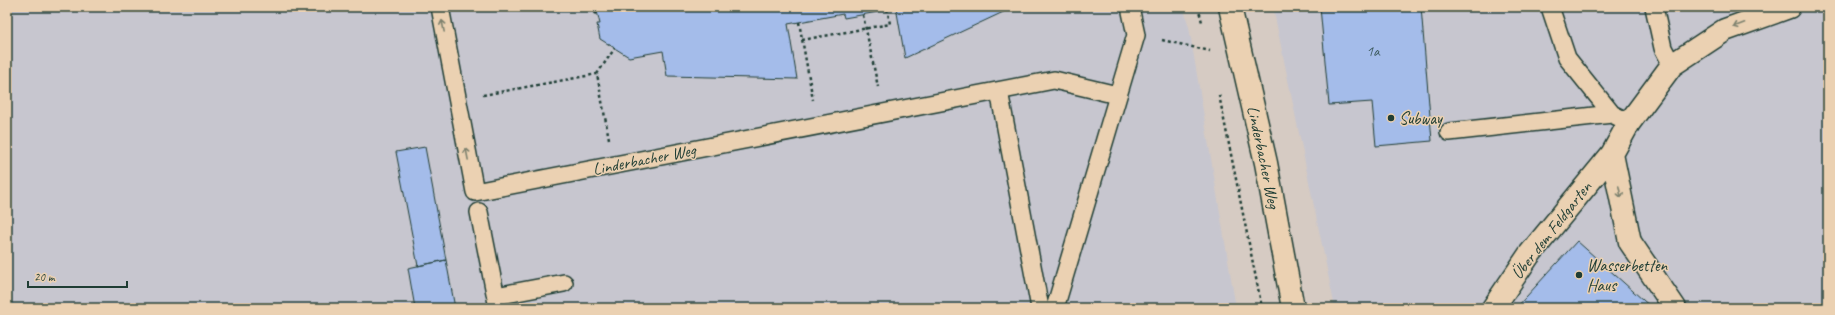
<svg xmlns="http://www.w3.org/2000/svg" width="1835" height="315" font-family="Caveat,sans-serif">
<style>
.built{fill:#c7c6cf}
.building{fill:#a4bcea;stroke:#1f3d34}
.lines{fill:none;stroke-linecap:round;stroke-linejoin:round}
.service-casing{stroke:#1f3d34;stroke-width:20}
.minor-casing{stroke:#1f3d34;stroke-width:25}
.path{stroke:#1f3d34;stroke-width:2.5;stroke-dasharray:3 3;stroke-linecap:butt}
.service{stroke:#ebd1b2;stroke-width:17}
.minor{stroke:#ebd1b2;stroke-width:22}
.oneway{stroke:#7b806d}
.poi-dot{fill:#1f3d34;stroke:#ebd1b2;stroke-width:1.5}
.labels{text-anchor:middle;stroke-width:3;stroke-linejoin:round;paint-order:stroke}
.number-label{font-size:15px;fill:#405d62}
.poi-label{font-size:17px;fill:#1f3d34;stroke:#ebd1b2;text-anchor:start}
.street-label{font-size:17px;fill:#1f3d34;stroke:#ebd1b2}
</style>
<rect width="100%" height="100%" fill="#d6cbc3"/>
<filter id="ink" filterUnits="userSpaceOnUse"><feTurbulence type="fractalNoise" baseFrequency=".025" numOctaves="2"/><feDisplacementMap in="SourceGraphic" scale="8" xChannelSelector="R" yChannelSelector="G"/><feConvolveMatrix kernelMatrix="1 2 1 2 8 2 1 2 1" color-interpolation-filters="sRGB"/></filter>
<g filter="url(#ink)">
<path class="built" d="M7 7H1183L1189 27 1236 308H7Z
M1273 7H1828V308H1335Z"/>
<path class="building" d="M596 7H890L878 9V12L844 18 843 14 788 24 797 79 667 76 663 51 629 57 600 39 597 24H600Z
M896 7H1014L905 58Z
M1320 7H1421L1432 141 1376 146 1372 102 1329 105Z
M425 147 446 260 418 266 396 152Z
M1577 241 1652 308H1516Z
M446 260 455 308H415L408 268Z"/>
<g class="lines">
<g class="service-casing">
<path id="service" d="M440 7 475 192 1054 80 1117 95
M1550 7 1567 58 1612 114 1620 118
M1654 7 1663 48 1672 65
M999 91 1040 308
M1449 132 1612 114
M479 212 498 308
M496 296 564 283
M1055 308 1136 35 1130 7"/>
</g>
<g class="minor-casing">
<path id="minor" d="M1230 7 1266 163 1293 308
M1612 154 1630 242 1675 308
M1493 308 1529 255 1612 154 1629 123 1672 65 1725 30 1789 7"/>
</g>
<path class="path" d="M584 7 597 14
M1198 7 1202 22
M863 15 878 87
M799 22 813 100
M802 40 890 24 887 8
M1162 40 1210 51
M483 95 597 74
M1219 95 1262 308
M609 139 597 74 615 48"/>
<use href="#service" class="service"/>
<use href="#minor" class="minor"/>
</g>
<defs><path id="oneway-shaft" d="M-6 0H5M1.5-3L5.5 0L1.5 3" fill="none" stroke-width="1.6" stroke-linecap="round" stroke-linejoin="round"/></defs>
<g class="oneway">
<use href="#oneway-shaft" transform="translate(1739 25) rotate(159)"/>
<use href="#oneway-shaft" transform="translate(443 26) rotate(-101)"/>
<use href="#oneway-shaft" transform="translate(467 154) rotate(-101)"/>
<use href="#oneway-shaft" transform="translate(1620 192) rotate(78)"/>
</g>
</g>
<g class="poi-dot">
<circle cx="1391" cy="118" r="4"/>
<circle cx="1579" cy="275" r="4"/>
</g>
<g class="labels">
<g class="number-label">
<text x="1373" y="56">1a</text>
</g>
<g class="poi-label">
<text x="1399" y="124">Subway</text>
<text x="1587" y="271">Wasserbetten<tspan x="1587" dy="20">Haus</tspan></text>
</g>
<g class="street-label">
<text transform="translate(1264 157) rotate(78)" y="6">Linderbacher Weg</text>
<text transform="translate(644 159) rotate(-11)" y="6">Linderbacher Weg</text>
<text transform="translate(1551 230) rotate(-52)" y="6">Über dem Feldgarten</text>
</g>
</g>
<rect width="1835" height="315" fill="none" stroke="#ebd1b2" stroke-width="24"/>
<rect x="12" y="12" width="1811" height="291" fill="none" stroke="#1f3d34" stroke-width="1.5" filter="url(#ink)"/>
<path d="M28 281v6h99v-6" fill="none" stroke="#1f3d34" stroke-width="2"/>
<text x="34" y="281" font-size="12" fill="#1f3d34" stroke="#ebd1b2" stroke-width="3" paint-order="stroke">20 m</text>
</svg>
